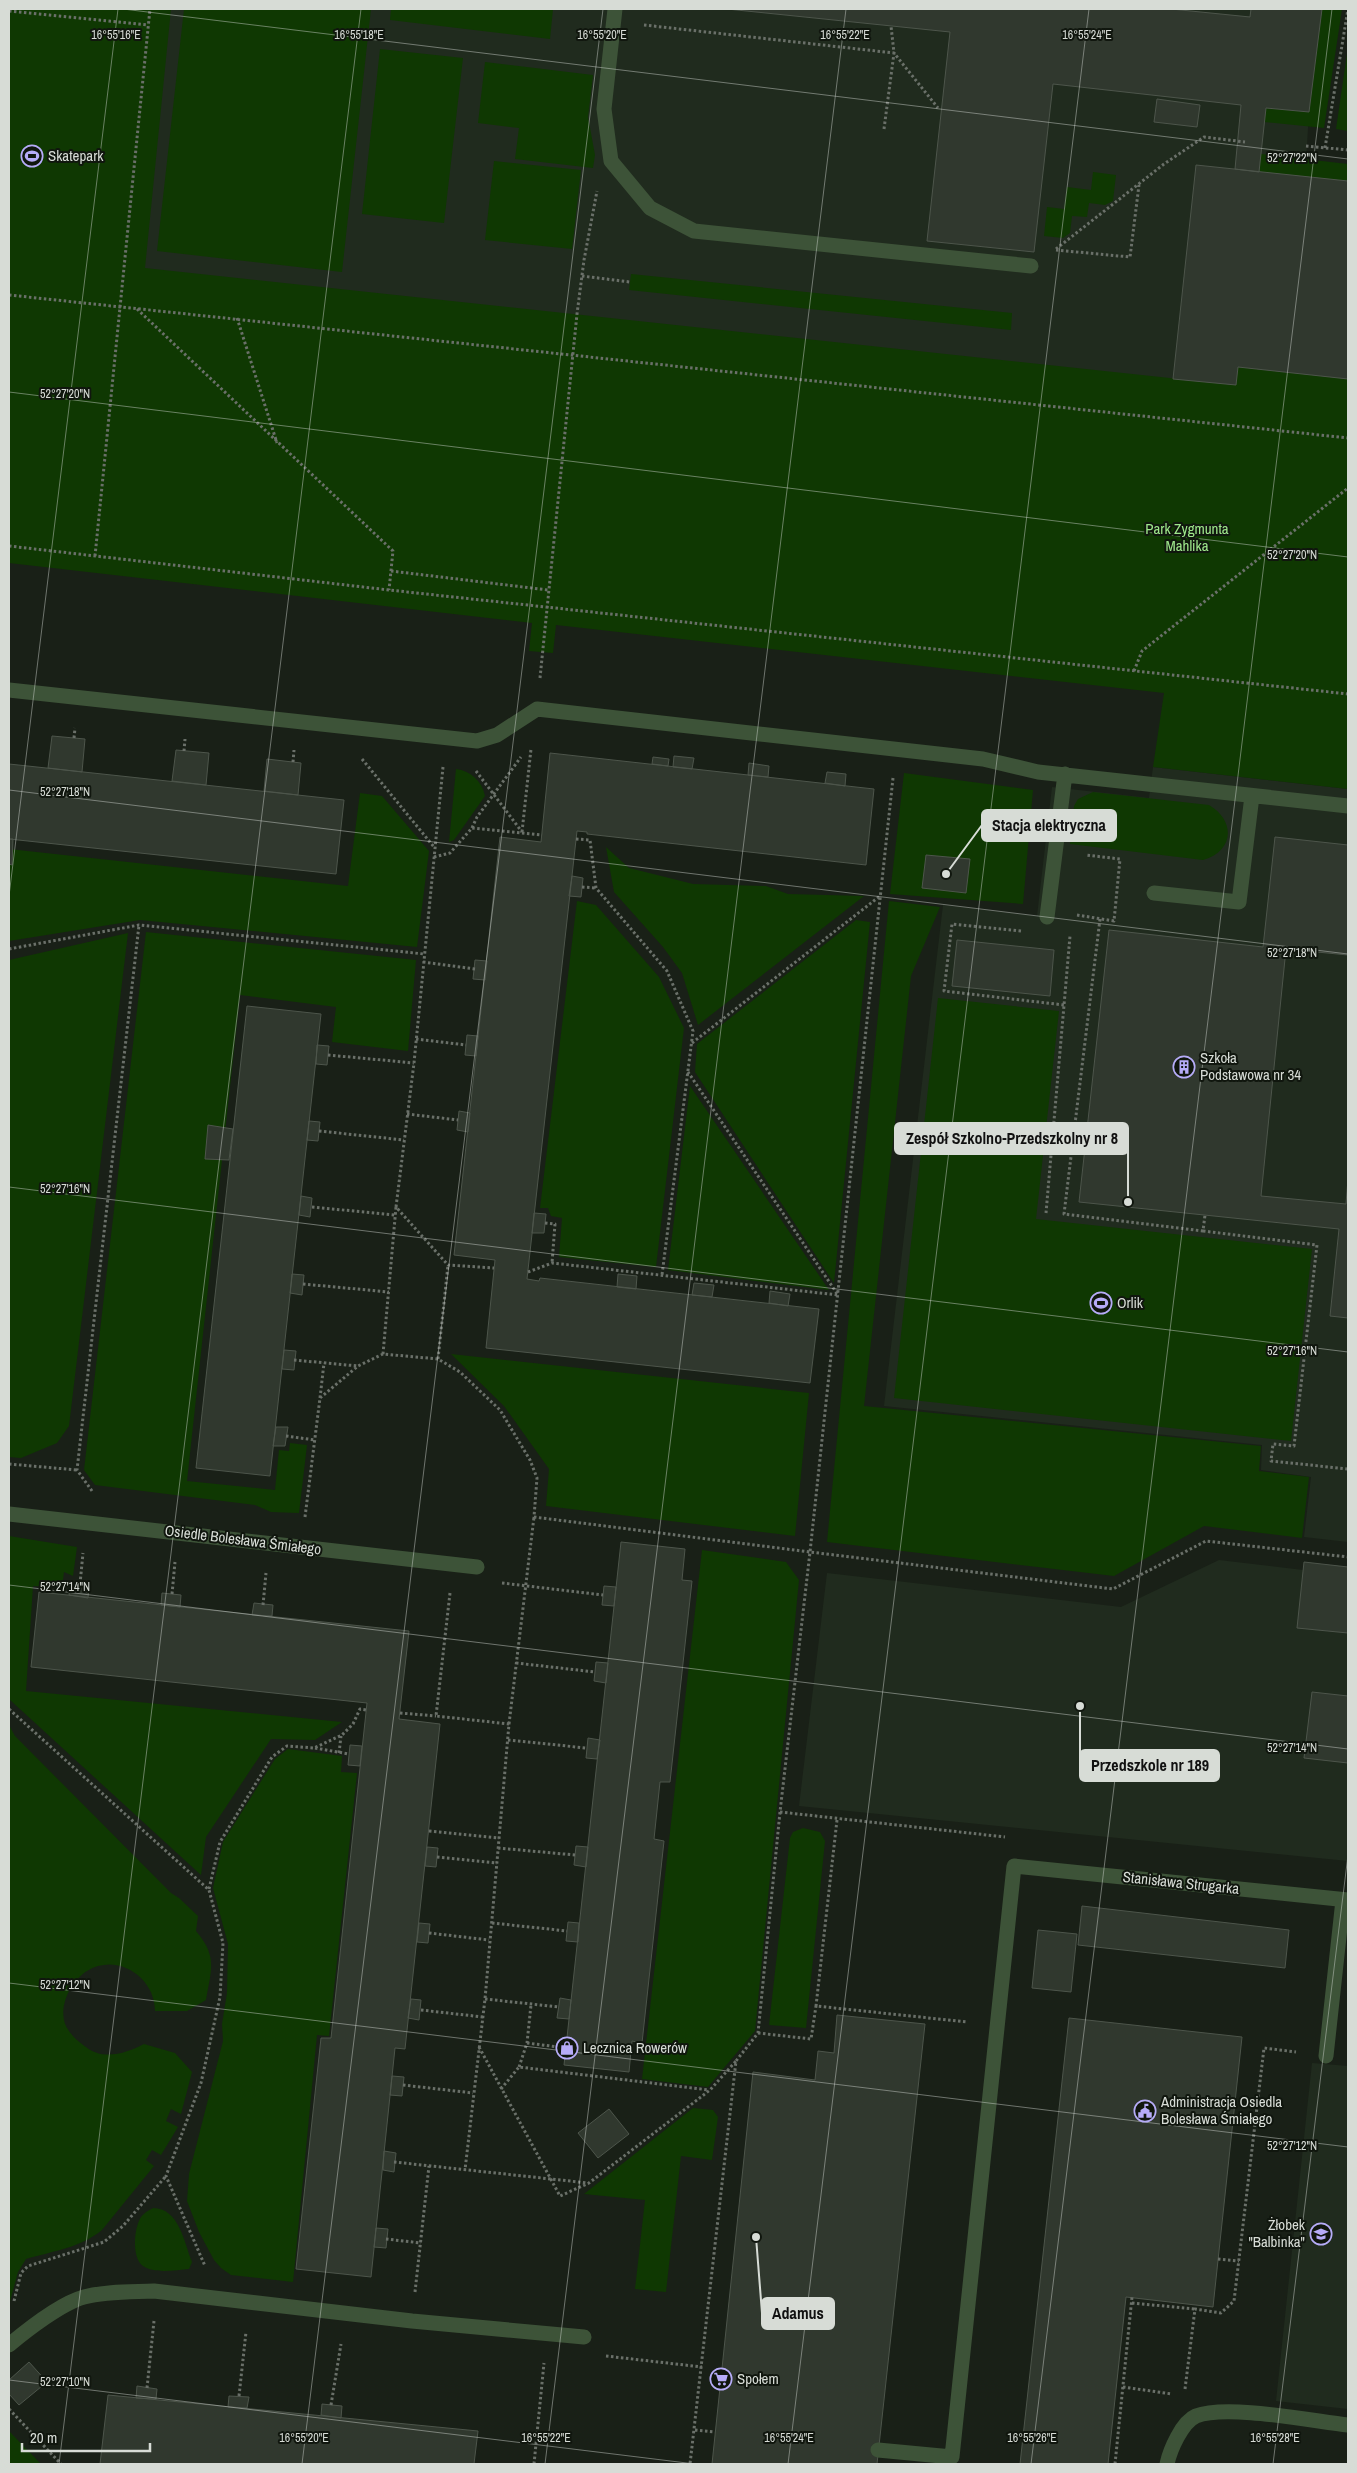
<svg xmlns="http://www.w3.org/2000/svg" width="1357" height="2473" font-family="'Archivo Narrow',sans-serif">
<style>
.built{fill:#202b1e}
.green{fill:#0f3802}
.building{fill:#30382e;stroke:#4d554b}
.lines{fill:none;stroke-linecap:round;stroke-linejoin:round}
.path{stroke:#6a7069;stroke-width:3;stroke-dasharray:2.5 2.5;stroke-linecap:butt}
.service{stroke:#3d5338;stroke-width:15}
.minor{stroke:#3d5338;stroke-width:15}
.ticks{fill:none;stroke:#d7dcd6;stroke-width:1;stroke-opacity:0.45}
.labels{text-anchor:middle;stroke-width:4;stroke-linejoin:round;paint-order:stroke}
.poi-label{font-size:15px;fill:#d7dcd6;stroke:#10160e;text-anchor:start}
.park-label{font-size:15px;fill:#9fe88c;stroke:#10160e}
.street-label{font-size:15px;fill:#d7dcd6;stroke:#10160e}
.ticks-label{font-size:12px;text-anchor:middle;fill:#d7dcd6;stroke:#10160e;stroke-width:4;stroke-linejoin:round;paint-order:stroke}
.leader{fill:none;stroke:#d7dcd6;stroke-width:2}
.callout-dot{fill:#d7dcd6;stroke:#10160e;stroke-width:2}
.callout{fill:#d7dcd6;stroke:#d7dcd6;stroke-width:2}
.callout-label{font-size:16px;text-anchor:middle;font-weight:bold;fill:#111}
</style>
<rect width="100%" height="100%" fill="#192017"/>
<path class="built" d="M167 9H1322L1309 112 1305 177 1348 181V403L134 276Z
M1153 767 1348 789V1542L1304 1537 1311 1477 1261 1470 1262 1445 884 1406 943 905 1037 916 1052 787 1149 798Z
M1219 1560 1303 1570 1304 1562 1348 1567V1861L799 1806 827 1573 1121 1607Z
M1312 2063 1348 2066V2409L1276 2401Z"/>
<path class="green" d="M9 9H171L145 268 1235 385 1238 367 1348 379V789L1153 767 1164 693 556 625 553 653 529 651 532 623 9 563Z
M184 9H371L342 272 157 251Z
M391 9H553L550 39 390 20Z
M1322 9H1342L1324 128 1264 122 1266 108 1309 112Z
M1348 47V131L1336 129Z
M380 49 463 58 444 223 362 214Z
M485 62 593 75 588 117 595 155 593 168 515 159 519 128 478 123Z
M1261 154 1348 164V181L1259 172Z
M494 161 581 170 572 249 485 240Z
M1093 172 1116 175 1113 201 1105 205 1089 203 1087 217 1072 216 1070 233 1063 238 1044 236 1047 207 1064 209 1067 187 1091 190Z
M631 274 1012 313 1011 330 629 290Z
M456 769C471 771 482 781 485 796L454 840 449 842Z
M904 773 1033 790 1023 904 890 894Z
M1093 792 1209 805C1236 821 1234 851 1203 860L1070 844 1074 806 1078 799Z
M360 793 382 796 429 851 417 947 140 920 9 941V849L348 886Z
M606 847 629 868 693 884 766 886 788 894 864 896 698 1025 682 973 663 947 614 892Z
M577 901 596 905 659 977 684 1028 656 1267 559 1257 562 1218 551 1216 548 1208H540Z
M889 901 940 907 911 976 864 1406 1261 1446 1259 1471 1309 1477 1302 1538 1204 1526 1114 1576 827 1542Z
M856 920 870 922 834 1283 695 1072 697 1044Z
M146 932 416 960 408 1051 332 1042 336 1007 240 995 187 1481 275 1490 279 1450 289 1451 290 1443 307 1445 299 1513 271 1512 255 1505 95 1485 84 1470Z
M128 933 69 1426 57 1443 21 1458 9 1457V960Z
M938 998 1059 1011 1036 1219 1312 1249 1291 1441 894 1398Z
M690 1086 829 1290 668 1270Z
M451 1354 809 1393 795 1536 546 1506 549 1469 504 1406Z
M9 1536 77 1547 73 1576 64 1572 62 1587 33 1586 26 1691 342 1722 315 1740 271 1739 206 1837 201 1875 9 1699Z
M702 1550 786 1562 799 1580 755 2031 708 2087 642 2079Z
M9 1725 15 1736 171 1893 179 1898 198 1916 196 1931C218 1957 211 1969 206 2000L187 2011H155C155 1977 117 1952 87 1971 69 1982 55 2013 69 2031 73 2037 80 2043 86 2047 103 2061 127 2053 144 2044L175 2053 192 2072 181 2114 171 2109 166 2121 178 2127 161 2155 152 2150 146 2160 154 2166 102 2230C80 2248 53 2251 26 2259L18 2272 9 2305Z
M288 1749 342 1756 341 1772 357 1773 329 2036 317 2035 293 2282 231 2275 221 2268 214 2260 199 2232 187 2201 189 2174 223 2041 222 2024 227 1993 228 1944 213 1888 223 1842 275 1759Z
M803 1828 820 1832 825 1841 806 2028 769 2025 790 1838 793 1832Z
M693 2108 713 2110 718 2117 712 2160 681 2156 666 2292 635 2289 645 2200 584 2194Z
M153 2208C179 2208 184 2242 192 2262L189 2269C176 2270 154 2274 143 2266 132 2258 134 2232 139 2221 141 2215 147 2211 153 2208Z
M9 2431 41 2464H9Z"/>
<path class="building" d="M727 9H1171L1250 17 1251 9H1322L1309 112 1266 108 1259 172 1235 169 1241 105 1053 84 1034 252 927 241 950 32Z
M1157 99 1200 105 1197 127 1154 122Z
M1196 165 1348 181V379L1238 367 1236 385 1173 379Z
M52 736 85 739 82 772 48 768Z
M176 750 209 753 206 785 172 781Z
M550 753 874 789 866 865 587 834V832L577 831 527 1279 539 1281 540 1278 819 1309 810 1383 486 1348 495 1260 454 1255 500 837 541 842Z
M674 756 694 758 692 769 673 767Z
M653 757 669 759 668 766 652 764Z
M267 759 301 763 298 795 264 791Z
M749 763 769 766 768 777 748 775Z
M9 764 344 800 336 874 9 839Z
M827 772 846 774 845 786 825 783Z
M1275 837 1348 845V955L1286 949 1261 1196 1346 1204 1348 1179V1318L1330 1316 1339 1229 1079 1202 1109 930 1263 947Z
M9 839H13L12 865 9 864Z
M926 855 970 859 966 893 922 888Z
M572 876 583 878 581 897 569 896Z
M957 940 1054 950 1050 996 952 986Z
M475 960 487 961 485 980 473 979Z
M247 1006 321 1014 270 1476 196 1468Z
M467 1035 478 1036 476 1056 465 1055Z
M317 1045 329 1046 327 1065 316 1064Z
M459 1111 470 1113 468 1132 457 1130Z
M309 1121 320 1122 318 1141 307 1140Z
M208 1125 233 1129 229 1160 205 1159Z
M301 1196 312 1198 310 1217 299 1215Z
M534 1213 546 1214 544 1233H532Z
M292 1274 304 1275 302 1295 290 1293Z
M618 1274 637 1276 636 1289 617 1287Z
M694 1283 714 1285 712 1297 692 1295Z
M770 1291 790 1294 788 1306 769 1303Z
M284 1350 296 1351 294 1370 282 1369Z
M276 1427H288L285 1446H273Z
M621 1542 685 1549 682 1580 692 1581 670 1782H660L654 1839 664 1841 642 2043 632 2041 629 2072 564 2065Z
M1304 1562 1348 1567V1633L1297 1628Z
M70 1583 89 1585 88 1598 69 1595Z
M604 1586 616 1587 614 1606 602 1605Z
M39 1592 409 1631 399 1719 440 1724 405 2049 395 2048 371 2277 296 2269 321 2038H331L367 1703 31 1667Z
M162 1593 181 1595 180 1607 161 1605Z
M254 1603 273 1605 272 1616 252 1615Z
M596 1662 608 1663 606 1683 594 1681Z
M1312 1692 1348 1696V1763L1304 1758Z
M588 1738 600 1740 597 1759 586 1758Z
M350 1745 362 1746 360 1766 348 1765Z
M576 1846 588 1847 586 1867 574 1865Z
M427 1847 438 1848 436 1867 425 1866Z
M1082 1906 1289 1930 1285 1968 1078 1945Z
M568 1922 579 1923 578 1942 566 1941Z
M419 1923 430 1924 428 1943 417 1942Z
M1038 1930 1077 1934 1071 1992 1032 1988Z
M560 1998 571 2000 569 2019 557 2018Z
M411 1999 421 2000 419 2020 408 2018Z
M837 2015 925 2024 877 2464H712L753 2072 815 2080 818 2051 834 2053Z
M1069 2018 1242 2037 1213 2307 1126 2297 1108 2464H1020Z
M392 2076 404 2077 402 2096 390 2095Z
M609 2109 629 2134 598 2158 578 2133Z
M384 2151 396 2153 394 2172 383 2170Z
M376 2228 388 2229 386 2248 374 2247Z
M29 2362 47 2382 19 2405 9 2394V2380Z
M137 2386 157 2389 156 2399 136 2398Z
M108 2395 478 2431 474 2464H100Z
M229 2396 249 2397 247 2408 228 2407Z
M322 2404 342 2406 341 2418 321 2415Z"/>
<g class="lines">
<path class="path" d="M9 11 148 25
M644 25 894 53 938 108
M884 129 894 53 891 26
M1306 146 1348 150
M1325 148 1348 9
M1056 249 1164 164 1204 137 1245 142
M1056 250 1130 257 1139 185
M582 276 630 282
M9 295 1348 438
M137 309 393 551 389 590
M237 318 277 443
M9 546 389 590 1348 694
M95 556 150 9
M391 571 548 590
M1134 671 1142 651 1348 488
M540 678 577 314 584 260 597 191
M74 738 75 728
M184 751 185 739
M362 759 434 847
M293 762 294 750
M443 767 414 1063 396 1207 448 1265 494 1268
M476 771 522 832
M893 778 810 1552 1113 1589 1206 1541 1348 1557
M472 828 477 817 521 757
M522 832 531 749
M576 839 590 840 596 888 667 971 693 1031 662 1275
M434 857 450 853 472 828 542 835
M582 887 596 888
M1077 915 1114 921 1120 859 1086 855
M1100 919 1064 1214 1203 1231 1205 1215
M1021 931 952 924 944 991 1064 1005
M9 949 139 925 424 954
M423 962 475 969
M416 1039 466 1045
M692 1043 880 896
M328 1055 414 1063
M407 1114 458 1120
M319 1131 404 1140
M312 1207 395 1215
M1046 1213 1070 936
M545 1223 555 1224 552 1263
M1203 1231 1317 1245 1294 1446 1273 1444 1271 1461 1348 1469
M528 1272 552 1263 838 1295 688 1072
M303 1284 389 1292
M383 1354 396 1207
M438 1359 448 1265
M294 1360 358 1366
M320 1398 324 1363
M286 1436 315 1440
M9 1464 77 1470
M92 1491 77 1470 139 925
M305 1517 320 1398 358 1366 383 1354 438 1359 460 1372 500 1410 530 1460 537 1478 534 1517 810 1552 780 1812 758 2033 736 2061 690 2464
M502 1583 603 1595
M80 1584 83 1553
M450 1593 436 1716 509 1724 485 1999 465 2170
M172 1594 175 1562
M263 1605 266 1573
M516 1663 595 1672
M9 1709 209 1890 223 1943 220 1997 201 2083 166 2176 205 2266
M400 1713 436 1716
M509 1724 534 1517
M508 1740 586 1748
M315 1748 349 1754
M339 1753 341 1736
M780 1812 1005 1837
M837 1820 816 2006 967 2022
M429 1831 499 1838
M498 1848 575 1855
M437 1857 497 1863
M209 1889 220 1842 272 1757 287 1746 314 1748 342 1735 353 1724 360 1709 366 1710
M492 1923 567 1931
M429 1933 489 1940
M485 1999 559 2007
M421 2010 483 2017
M758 2033 811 2039 816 2006
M527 2043 566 2048
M479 2047 560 2196 589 2183 710 2090 736 2061
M519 2067 527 2043 531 2005
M403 2085 473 2093
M501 2089 519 2067 709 2090
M394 2162 588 2183
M386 2239 421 2243
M1218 2259 1239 2261
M415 2292 429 2166
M14 2301 21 2273 28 2266 104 2242 123 2226 166 2176
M1132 2303 1195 2309
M606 2356 702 2367
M1123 2387 1172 2394
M147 2388 154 2321
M1185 2389 1195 2309 1221 2313 1234 2301 1264 2048 1296 2052
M239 2396 246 2332
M331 2405 341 2344
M9 2409 61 2464
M695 2430 715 2432
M534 2464 544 2363
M1115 2464 1132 2297"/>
<path class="service" d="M9 690 477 741 497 735 537 709 983 759 1038 772 1348 806
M1154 893 1239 902 1252 796
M1047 917 1065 774"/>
<path class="minor" d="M615 9 604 109 611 161 650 208 694 231 1031 266
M9 1514 477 1567
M1326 2056 1343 1900
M9 2345C27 2330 62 2303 84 2297 107 2291 131 2292 154 2291L412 2321 584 2337
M878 2450 952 2457 1014 1866 1348 1900
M1167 2464C1170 2450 1182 2422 1196 2416 1227 2404 1312 2421 1348 2425"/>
</g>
<path class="ticks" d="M123 9 1348 159M9 392 1348 557M9 790 1348 954M9 896 118 9M9 1187 1348 1352M9 1585 1348 1749M9 1983 1348 2147M9 2380 695 2464M59 2464 361 9M302 2464 603 9M545 2464 846 9M788 2464 1089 9M1031 2464 1332 9M1273 2464 1348 1855"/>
<defs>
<g id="stadium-ring" transform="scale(1.125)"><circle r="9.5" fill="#10160e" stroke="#b6acf8" stroke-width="1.5"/><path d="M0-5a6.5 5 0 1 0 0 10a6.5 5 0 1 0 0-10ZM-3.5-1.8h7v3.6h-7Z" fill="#b6acf8"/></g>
<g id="building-ring" transform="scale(1.125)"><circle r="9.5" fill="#10160e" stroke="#b6acf8" stroke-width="1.5"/><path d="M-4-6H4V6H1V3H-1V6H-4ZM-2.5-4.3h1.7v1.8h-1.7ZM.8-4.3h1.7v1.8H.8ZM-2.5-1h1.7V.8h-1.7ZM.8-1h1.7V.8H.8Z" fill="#b6acf8"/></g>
<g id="shop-ring" transform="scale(1.125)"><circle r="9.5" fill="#10160e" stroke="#b6acf8" stroke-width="1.5"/><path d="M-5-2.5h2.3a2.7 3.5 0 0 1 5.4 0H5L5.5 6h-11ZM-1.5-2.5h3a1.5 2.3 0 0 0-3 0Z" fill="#b6acf8"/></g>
<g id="civic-ring" transform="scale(1.125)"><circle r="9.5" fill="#10160e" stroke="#b6acf8" stroke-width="1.5"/><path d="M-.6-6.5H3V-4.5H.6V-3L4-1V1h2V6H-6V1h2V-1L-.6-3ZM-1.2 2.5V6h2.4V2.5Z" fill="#b6acf8"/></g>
<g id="school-ring" transform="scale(1.125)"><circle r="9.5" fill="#10160e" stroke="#b6acf8" stroke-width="1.5"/><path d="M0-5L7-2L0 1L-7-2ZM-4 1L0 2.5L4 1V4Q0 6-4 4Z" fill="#b6acf8"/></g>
<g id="supermarket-ring" transform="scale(1.125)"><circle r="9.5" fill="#10160e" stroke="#b6acf8" stroke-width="1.5"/><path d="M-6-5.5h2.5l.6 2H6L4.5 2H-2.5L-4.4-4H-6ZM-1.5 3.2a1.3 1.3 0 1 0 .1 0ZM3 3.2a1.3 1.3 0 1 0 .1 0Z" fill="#b6acf8"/></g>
</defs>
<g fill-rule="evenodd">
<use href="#stadium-ring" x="32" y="156"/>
<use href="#building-ring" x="1184" y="1067"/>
<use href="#stadium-ring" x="1101" y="1303"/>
<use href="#shop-ring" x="567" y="2048"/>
<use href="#civic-ring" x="1145" y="2111"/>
<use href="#school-ring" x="1321" y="2234"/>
<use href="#supermarket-ring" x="721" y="2379"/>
</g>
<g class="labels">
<g class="poi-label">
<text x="48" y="161">Skatepark</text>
<text x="1200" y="1063">Szkoła<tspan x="1200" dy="17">Podstawowa nr 34</tspan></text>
<text x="1117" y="1308">Orlik</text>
<text x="583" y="2053">Lecznica Rowerów</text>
<text x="1161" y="2107">Administracja Osiedla<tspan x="1161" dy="17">Bolesława Śmiałego</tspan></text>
<text x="1305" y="2230" text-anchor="end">Żłobek<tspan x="1305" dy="17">"Balbinka"</tspan></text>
<text x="737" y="2384">Społem</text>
</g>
<g class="park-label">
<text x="1187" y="534">Park Zygmunta<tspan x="1187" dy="17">Mahlika</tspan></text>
</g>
<g class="street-label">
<text transform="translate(243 1540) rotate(7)" y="5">Osiedle Bolesława Śmiałego</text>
<text transform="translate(1181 1883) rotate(6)" y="5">Stanisława Strugarka</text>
</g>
</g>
<g class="ticks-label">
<text x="116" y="39">16°55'16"E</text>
<text x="359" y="39">16°55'18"E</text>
<text x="602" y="39">16°55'20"E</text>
<text x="845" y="39">16°55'22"E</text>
<text x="1087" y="39">16°55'24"E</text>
<text x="1292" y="162">52°27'22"N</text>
<text x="65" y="398">52°27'20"N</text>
<text x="1292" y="559">52°27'20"N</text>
<text x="65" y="796">52°27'18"N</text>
<text x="1292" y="957">52°27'18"N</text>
<text x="65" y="1193">52°27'16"N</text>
<text x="1292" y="1355">52°27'16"N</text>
<text x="65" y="1591">52°27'14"N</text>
<text x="1292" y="1752">52°27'14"N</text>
<text x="65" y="1989">52°27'12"N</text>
<text x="1292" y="2150">52°27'12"N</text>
<text x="65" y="2386">52°27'10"N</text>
<text x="304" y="2442">16°55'20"E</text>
<text x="546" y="2442">16°55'22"E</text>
<text x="789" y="2442">16°55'24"E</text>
<text x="1032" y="2442">16°55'26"E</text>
<text x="1275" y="2442">16°55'28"E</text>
</g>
<path class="leader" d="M946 874L982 825M1128 1202L1128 1138M1080 1706L1080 1766M756 2237L762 2313"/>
<g class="callout-dot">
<circle cx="946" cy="874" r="5"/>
<circle cx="1128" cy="1202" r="5"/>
<circle cx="1080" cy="1706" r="5"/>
<circle cx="756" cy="2237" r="5"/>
</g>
<g class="callout">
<rect x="982" y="810" width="134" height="31" rx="5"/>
<rect x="895" y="1123" width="233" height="31" rx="5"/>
<rect x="1080" y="1750" width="139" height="31" rx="5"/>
<rect x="762" y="2298" width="72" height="31" rx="5"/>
</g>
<g class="callout-label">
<text x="1049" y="831">Stacja elektryczna</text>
<text x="1012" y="1144">Zespół Szkolno-Przedszkolny nr 8</text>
<text x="1150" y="1771">Przedszkole nr 189</text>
<text x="798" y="2319">Adamus</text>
</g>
<rect width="1357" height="2473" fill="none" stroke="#d7dcd6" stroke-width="20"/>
<path d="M22 2443v8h128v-8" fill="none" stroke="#d7dcd6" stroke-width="2.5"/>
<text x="30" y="2443" font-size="15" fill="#d7dcd6" stroke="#10160e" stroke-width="4" paint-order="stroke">20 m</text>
</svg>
